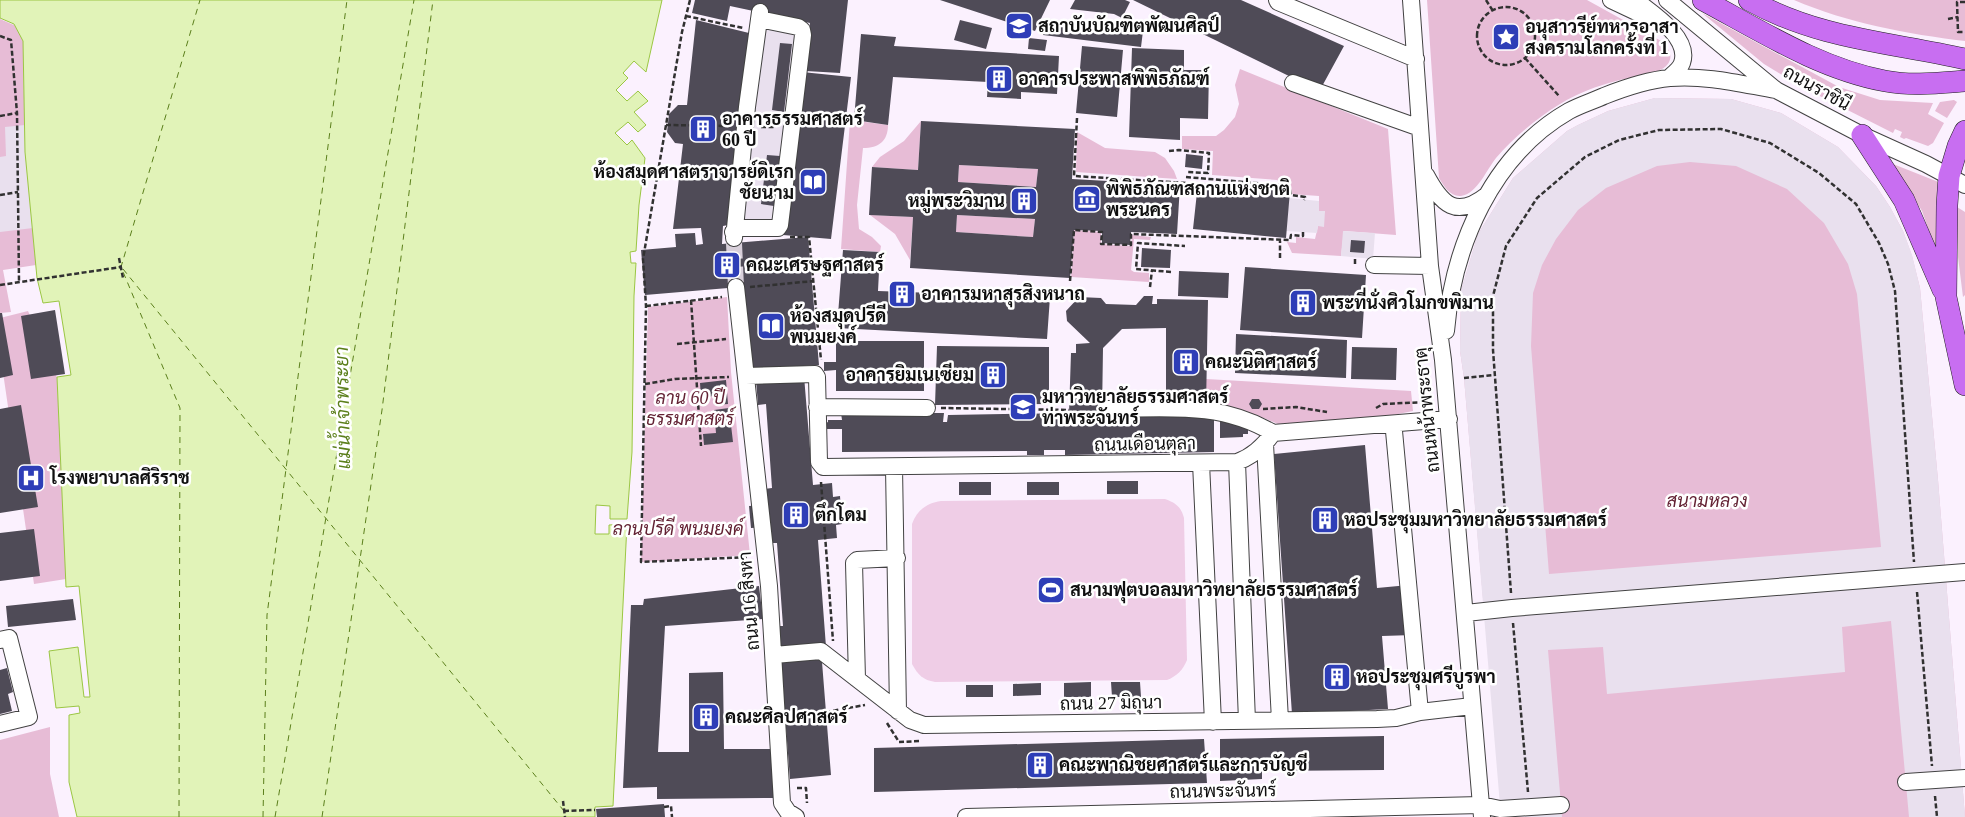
<svg xmlns="http://www.w3.org/2000/svg" width="1965" height="817" font-family="'Times New Roman',Sarabun,serif">
<style>
.green{fill:#e7bcd6}
.pitch{fill:#efcde6}
.plaza{fill:#e9e0ee;fill-rule:evenodd}
.water{fill:#e1f3b8;stroke:#9bc643}
.lines{fill:none;stroke-linecap:round;stroke-linejoin:round}
.ferry{stroke:#5b7f1b;stroke-width:1;stroke-dasharray:6 5;stroke-linecap:butt}
.building{fill:#4f4b57;fill-rule:evenodd}
.minor-tunnel{stroke:#d8cfda;stroke-width:16;stroke-dasharray:16 8;stroke-linecap:butt}
.minor-casing{stroke:#424242;stroke-width:18}
.major-casing{stroke:#202020;stroke-width:22}
.path{stroke:#313131;stroke-width:2.5;stroke-dasharray:5 2.5;stroke-linecap:butt}
.minor{stroke:#fff;stroke-width:16}
.major{stroke:#c86ef1;stroke-width:21}
.labels{text-anchor:middle;stroke-width:5;stroke-linejoin:round;paint-order:stroke}
.poi-label{font-size:18px;font-weight:bold;fill:#0f0f0f;stroke:#fff;text-anchor:start}
.street-label{font-size:18px;fill:#0f0f0f;stroke:#fff}
.park-label{font-size:18px;font-style:italic;fill:#632234;stroke:#fff}
.water-label{font-size:19px;font-style:italic;fill:#5b7f1b;stroke:#fff}
</style>
<rect width="100%" height="100%" fill="#fbf1fe"/>
<path class="green" d="M1427 0H1587L1663 42C1669 49 1674 57 1667 65 1659 75 1629 77 1616 81 1597 86 1578 93 1560 104 1537 118 1514 137 1496 158 1487 169 1477 194 1461 196 1450 197 1444 186 1439 178Z
M1794 0H1965V41C1907 34 1848 23 1794 0Z
M1702 13 1839 87 1880 100 1933 103 1928 114 1944 123 1933 143 1928 146 1906 138 1904 139 1900 137 1902 132 1895 129 1893 133 1802 87 1764 64Z
M0 19 16 26 23 41 25 152 36 265 3 270 11 312 0 313Z
M1240 69 1388 129 1396 235 1344 231 1341 256 1292 253 1287 242 1296 243V237L1315 239 1318 226 1325 211H1319V196L1291 194 1290 189 1277 180 1212 175 1213 151 1182 149V136H1216L1224 130 1235 117 1239 104 1235 85Z
M1655 98 1731 99 1781 113 1838 147 1876 186 1890 207 1903 231 1912 256 1920 288 1938 480 1965 817H1501L1492 649 1484 610 1464 378 1460 351 1461 291 1478 234 1513 178 1567 131 1578 125 1608 111Z
M1954 100 1957 102 1947 118 1935 111 1940 102Z
M850 120 888 125C888 141 879 148 863 148L857 205 859 229 872 237 881 246 880 252 841 249Z
M921 121 918 170 872 167 880 157 904 141Z
M1077 132 1105 148 1155 152 1165 158 1174 171 1177 179 1076 172Z
M1893 164 1941 183 1936 219 1938 257 1922 211Z
M959 165 1038 169 1036 187 958 182Z
M1957 207 1965 212V295L1963 297 1958 257Z
M870 215 913 217 910 260 895 234Z
M957 215 1035 219 1033 237 956 232Z
M1074 230 1101 232V244L1131 246 1132 235 1151 237 1150 240 1134 239 1131 270 1134 272 1149 273V282L1071 277Z
M727 297 731 372 750 555 641 562 648 307Z
M28 311 57 377 66 579 34 584 0 352V318Z
M1206 379 1411 391 1413 411 1378 418 1278 424 1264 418 1206 406Z
M50 727V774L59 817H0V740Z"/>
<path class="pitch" d="M1165 499C1176 503 1181 507 1184 518L1187 660C1183 670 1177 676 1167 680L935 682C923 680 918 675 912 664V524C917 510 927 503 941 501Z"/>
<path class="plaza" d="M760 12 810 23 806 71 783 235 734 237Z
M1655 98 1731 99 1781 113 1838 147 1876 186 1890 207 1903 231 1912 255 1920 288 1938 480 1965 817H1909L1891 621 1842 627 1845 672 1607 694 1603 647 1548 650 1562 817H1501L1464 378 1460 351 1461 291 1478 234 1513 178 1567 131 1578 125 1608 111ZM1690 162 1736 166 1787 189 1824 223 1848 264 1857 294 1881 547 1549 574 1531 346 1533 293 1542 265 1556 239 1578 210 1606 188 1657 166Z
M25 125V152L33 228 0 232V157L6 156 5 127Z
M1289 198 1319 201V211H1325L1324 227 1318 226 1317 233 1286 231Z
M1343 231 1375 233 1373 259 1341 256Z"/>
<path class="water" d="M0 0H662L646 72 634 61 623 73 628 78 616 90 627 101 638 91 648 101 634 112 646 125 638 132 628 122 615 133 627 145 632 140 645 158 639 205 636 251 630 252 631 263H636L634 296 632 452 627 519H610V506L596 505 595 534H609V525L627 524 613 806 595 807V817H77L69 782V715L80 713 79 706 56 708 49 651 78 647 84 697H90L79 586 66 587 57 377 71 375 59 301 43 303 37 278 25 152 23 41 14 24 0 18Z"/>
<g class="lines">
<path class="ferry" d="M123 269 564 811
M179 817 180 408 121 267 200 0
M263 817 267 615 347 0
M275 817 414 0
M322 817 382 410 433 0"/>
</g>
<path class="building" d="M695 0H848L840 73 806 71 810 23 730 6 727 21 692 13Z
M940 0H1050L1035 31Z
M1075 0H1125L1130 2 1122 18 1114 14 1070 9Z
M1133 0H1241L1344 46 1320 90 1295 79Z
M1045 19 1143 31 1141 47 1043 35Z
M696 20 749 33 728 225 723 226 722 244 807 237 783 235 802 72 851 77 831 239 808 237 819 365 788 367 804 376 813 485 832 483 833 497 840 496 842 524 836 525 837 538 818 540 826 647 778 651 776 626H783L777 543H768L767 527 751 528 749 506 765 505 764 489 772 488 766 404 758 405 756 380 746 371 740 287 645 295 641 250 676 247 675 234 695 233 696 245 703 244 701 228 673 229 683 144 675 143 667 132 669 114 678 105H687Z
M960 20 992 28 986 49 954 40Z
M861 34 896 37 894 46 1059 56 1057 94 1021 92V99L987 97 988 82 893 77 888 125 854 120Z
M1029 38 1047 40 1045 51 1028 49Z
M780 43 792 44 784 112 772 110Z
M1082 46 1123 50 1117 117 1076 113Z
M1132 48 1184 50V70H1209L1208 119 1180 118V140L1129 137Z
M921 121 1075 129 1072 179 1180 185 1177 234 1131 232 1130 245 1102 243V231L1074 230 1070 278 910 268 913 217 869 215 872 167 918 170ZM959 165 1038 169 1036 187 958 182ZM957 215 1035 219 1033 237 956 232Z
M1186 154 1203 156 1202 169 1185 167Z
M767 155 780 156 774 206 761 204Z
M1198 183 1290 191 1286 238 1193 229Z
M1351 240 1365 241 1364 253 1350 252Z
M1142 248 1171 250 1170 268 1141 267Z
M843 250 880 252 878 291 1050 297 1047 339 837 328Z
M1245 267 1366 275 1362 338 1240 330Z
M1179 271 1229 273 1228 298 1178 296Z
M1144 296H1153L1152 304H1157V299L1208 300 1206 406 1192 412V418L1214 417V452L1065 455V450H1044V455H1027V451L842 452V429H826V423L828 422V420H842L841 413H944L943 422H947L948 415 1069 413 1071 353H1076V344L1090 343 1067 321 1066 311 1079 297 1101 298 1106 304 1136 305ZM1166 328V406L1102 413 1103 348 1122 329Z
M55 310 65 374 31 379 21 316Z
M0 313H2L13 375 0 378Z
M1236 334 1347 340 1346 378 1235 373Z
M836 341H924V391H836V370L824 371V362H836Z
M937 346 1049 347V404L935 405Z
M1352 347 1397 348 1396 380 1351 379Z
M726 380 728 404 714 405 713 396 701 398 700 383Z
M1252 399H1259L1262 404 1259 409H1252L1249 404Z
M21 405 38 507 0 513V409Z
M729 408 733 442 704 445 703 434 716 433 714 410Z
M1220 421 1248 427V434H1243V437L1220 438Z
M1365 445 1377 588 1409 585 1413 635 1382 636 1388 709 1292 714 1274 454Z
M1107 481H1138V494H1107Z
M959 482H991V495H959Z
M1027 482H1059V495H1027Z
M34 529 40 576 0 581V533Z
M759 586 763 619 665 626 658 752H689V673L723 672 724 749H774V798L657 799V787L623 788 631 605H643L644 599Z
M73 599 76 620 8 627 6 606Z
M816 655 822 662 831 775 790 779 781 664 787 657Z
M7 668 13 692 8 694 12 711 0 714V670Z
M1091 682V697H1064V683Z
M1111 682H1140L1141 697H1112Z
M1041 683V695L1013 696V684Z
M966 685H993V697H966Z
M1384 736V770L1262 771V779L1220 781V739Z
M1204 739 1207 783 874 792V748Z
M664 804 665 817H597L596 809Z"/>
<g class="lines">
<path class="minor-tunnel" d="M734 243 736 287"/>
<g class="minor-casing">
<path id="minor" d="M1277 0 1278 2 1416 59
M1411 0 1430 266 1443 360 1482 817
M1611 0 1647 17
M1635 0C1652 13 1691 38 1682 63 1680 69 1673 74 1669 78
M1667 0 1776 90 1862 135 1926 164 1965 185
M1293 83 1420 128
M1426 175C1442 205 1456 219 1487 195
M733 232 740 228H778L780 225 803 35 802 30 798 27 759 19
M734 238 747 107 760 12
M1374 265 1430 266
M736 287 769 586 782 803 788 812 796 817
M1446 331C1453 246 1492 155 1569 111 1580 105 1593 101 1604 96 1624 88 1648 80 1670 78 1706 75 1741 84 1776 90
M746 376 815 374 817 377 819 462 823 467 1237 462C1252 457 1263 447 1273 433L1449 419
M817 407 927 408
M1106 409C1165 409 1220 401 1273 433
M1394 431 1420 712
M1265 444 1280 720
M1237 462 1247 721
M1201 463 1213 722
M894 467 898 711
M1466 613 1512 608 1965 572
M0 640 9 638 29 717 0 724
M774 655 821 651 910 720 924 725 1377 719 1396 718 1420 712 1472 706
M857 679 854 563 857 560 897 558
M1906 782 1965 778
M966 817 1481 805 1500 809 1561 805"/>
</g>
<g class="major-casing">
<path id="major" d="M1703 0C1761 31 1820 69 1885 81 1911 86 1938 83 1965 81
M1749 0C1819 39 1889 42 1965 59
M1965 131 1958 146 1949 176 1947 205 1946 297 1965 385
M1862 135 1904 200 1943 290"/>
</g>
<path class="path" d="M690 0 682 32 643 259 646 306 641 562 749 557
M1486 0 1493 11
M1965 2H1957L1958 32H1965
M1477 36a29 29 0 1 1 58 0a29 29 0 1 1-58 0Z
M686 16 743 28
M1948 19 1958 17
M0 36 11 40 17 113 19 281
M1525 58 1559 96
M0 116 17 113
M1077 118 1074 176 1187 183
M666 125 730 126
M761 127H775
M1169 151 1179 150 1209 153 1208 173 1186 172
M1186 177 1279 185 1290 190 1291 195 1305 197 1304 200
M0 195 18 192
M790 237H809L821 360
M119 258 123 278
M1280 258V241
M1355 264V257
M1171 272 1136 269 1138 243 1185 246
M1070 281 1074 230 1102 232 1101 244 1131 245V234L1290 240 1291 235 1303 236V232
M0 285 121 267
M750 287 814 281
M1150 287 1152 270
M691 300 701 446
M646 306 722 297
M677 344 726 339
M1464 378 1495 375
M645 384 675 379 729 377
M941 408 1069 410
M1376 408 1383 404 1426 402
M1263 409 1296 407 1327 412
M821 482 833 641
M1917 592 1932 766
M1511 593 1493 350V296L1506 246 1537 198 1585 157 1619 140 1659 130 1721 129 1770 143 1819 173 1856 204 1879 243 1888 264 1895 291 1914 562
M1513 623 1528 792
M826 712 865 705
M887 723 899 742 921 741
M797 788H806L807 803
M1935 796 1937 817
M563 801 565 817
M664 807 671 806 672 817
M564 811 595 810"/>
<use href="#minor" class="minor"/>
<use href="#major" class="major"/>
</g>
<defs>
<g id="university-square" transform="scale(1.4375)"><rect x="-9" y="-9" width="18" height="18" rx="4" fill="#2e3eb7" stroke="#fff"/><path d="M0-5L7-2L0 1L-7-2ZM-4 1L0 2.5L4 1V4Q0 6-4 4Z" fill="#fff"/></g>
<g id="sight-square" transform="scale(1.4375)"><rect x="-9" y="-9" width="18" height="18" rx="4" fill="#2e3eb7" stroke="#fff"/><path d="M0-6L1.8-2.2L6-1.7L2.9 1.2L3.7 5.4L0 3.3L-3.7 5.4L-2.9 1.2L-6-1.7L-1.8-2.2Z" fill="#fff"/></g>
<g id="building-square" transform="scale(1.4375)"><rect x="-9" y="-9" width="18" height="18" rx="4" fill="#2e3eb7" stroke="#fff"/><path d="M-4-6H4V6H1V3H-1V6H-4ZM-2.5-4.3h1.7v1.8h-1.7ZM.8-4.3h1.7v1.8H.8ZM-2.5-1h1.7V.8h-1.7ZM.8-1h1.7V.8H.8Z" fill="#fff"/></g>
<g id="library-square" transform="scale(1.4375)"><rect x="-9" y="-9" width="18" height="18" rx="4" fill="#2e3eb7" stroke="#fff"/><path d="M-6-4Q-3-5.5-.7-3.5V5Q-3 3-6 4ZM6-4Q3-5.5 .7-3.5V5Q3 3 6 4Z" fill="#fff"/></g>
<g id="museum-square" transform="scale(1.4375)"><rect x="-9" y="-9" width="18" height="18" rx="4" fill="#2e3eb7" stroke="#fff"/><path d="M0-6L6-3V-2H-6V-3ZM-5-1h2V3h-2ZM-1-1h2V3h-2ZM3-1h2V3H3ZM-6 4H6V6H-6Z" fill="#fff"/></g>
<g id="hospital-square" transform="scale(1.4375)"><rect x="-9" y="-9" width="18" height="18" rx="4" fill="#2e3eb7" stroke="#fff"/><path d="M-5-5h3v3.5h4V-5h3V5h-3V1.5h-4V5h-3Z" fill="#fff"/></g>
<g id="stadium-square" transform="scale(1.4375)"><rect x="-9" y="-9" width="18" height="18" rx="4" fill="#2e3eb7" stroke="#fff"/><path d="M0-5a6.5 5 0 1 0 0 10a6.5 5 0 1 0 0-10ZM-3.5-1.8h7v3.6h-7Z" fill="#fff"/></g>
</defs>
<g fill-rule="evenodd">
<use href="#university-square" x="1019" y="26"/>
<use href="#sight-square" x="1506" y="37"/>
<use href="#building-square" x="999" y="79"/>
<use href="#building-square" x="703" y="129"/>
<use href="#library-square" x="813" y="182"/>
<use href="#museum-square" x="1087" y="199"/>
<use href="#building-square" x="1024" y="201"/>
<use href="#building-square" x="727" y="265"/>
<use href="#building-square" x="902" y="294"/>
<use href="#building-square" x="1303" y="303"/>
<use href="#library-square" x="771" y="326"/>
<use href="#building-square" x="1186" y="362"/>
<use href="#building-square" x="993" y="375"/>
<use href="#university-square" x="1023" y="407"/>
<use href="#hospital-square" x="31" y="478"/>
<use href="#building-square" x="796" y="515"/>
<use href="#building-square" x="1325" y="520"/>
<use href="#stadium-square" x="1051" y="590"/>
<use href="#building-square" x="1337" y="677"/>
<use href="#building-square" x="706" y="717"/>
<use href="#building-square" x="1040" y="765"/>
</g>
<g class="labels">
<g class="poi-label">
<text x="1038" y="32">สถาบันบัณฑิตพัฒนศิลป์</text>
<text x="1525" y="33">อนุสาวรีย์ทหารอาสา<tspan x="1525" dy="21">สงครามโลกครั้งที่ 1</tspan></text>
<text x="1018" y="85">อาคารประพาสพิพิธภัณฑ์</text>
<text x="722" y="125">อาคารธรรมศาสตร์<tspan x="722" dy="21">60 ปี</tspan></text>
<text x="794" y="178" text-anchor="end">ห้องสมุดศาสตราจารย์ดิเรก<tspan x="794" dy="21">ชัยนาม</tspan></text>
<text x="1106" y="195">พิพิธภัณฑสถานแห่งชาติ<tspan x="1106" dy="21">พระนคร</tspan></text>
<text x="1005" y="207" text-anchor="end">หมู่พระวิมาน</text>
<text x="746" y="271">คณะเศรษฐศาสตร์</text>
<text x="921" y="300">อาคารมหาสุรสิงหนาถ</text>
<text x="1322" y="309">พระที่นั่งศิวโมกขพิมาน</text>
<text x="790" y="322">ห้องสมุดปรีดี<tspan x="790" dy="21">พนมยงค์</tspan></text>
<text x="1205" y="368">คณะนิติศาสตร์</text>
<text x="974" y="381" text-anchor="end">อาคารยิมเนเซียม</text>
<text x="1042" y="403">มหาวิทยาลัยธรรมศาสตร์<tspan x="1042" dy="21">ท่าพระจันทร์</tspan></text>
<text x="50" y="484">โรงพยาบาลศิริราช</text>
<text x="815" y="521">ตึกโดม</text>
<text x="1344" y="526">หอประชุมมหาวิทยาลัยธรรมศาสตร์</text>
<text x="1070" y="596">สนามฟุตบอลมหาวิทยาลัยธรรมศาสตร์</text>
<text x="1356" y="683">หอประชุมศรีบูรพา</text>
<text x="725" y="723">คณะศิลปศาสตร์</text>
<text x="1059" y="771">คณะพาณิชยศาสตร์และการบัญชี</text>
</g>
<g class="street-label">
<text transform="translate(1817 88) rotate(29)" y="6">ถนนราชินี</text>
<text transform="translate(1427 410) rotate(-96)" y="6">ถนนหน้าพระธาตุ</text>
<text transform="translate(1145 444) rotate(-1)" y="6">ถนนเดือนตุลา</text>
<text transform="translate(749 601) rotate(-95)" y="6">ถนน 16 สิงหา</text>
<text transform="translate(1111 703) rotate(-1)" y="6">ถนน 27 มิถุนา</text>
<text transform="translate(1223 791) rotate(-1)" y="6">ถนนพระจันทร์</text>
</g>
<g class="park-label">
<text x="690" y="404">ลาน 60 ปี<tspan x="690" dy="21">ธรรมศาสตร์</tspan></text>
<text x="1707" y="507">สนามหลวง</text>
<text x="678" y="535">ลานปรีดี พนมยงค์</text>
</g>
<g class="water-label">
<text transform="translate(342 408) rotate(-91)" y="7">แม่น้ำเจ้าพระยา</text>
</g>
</g>
</svg>
